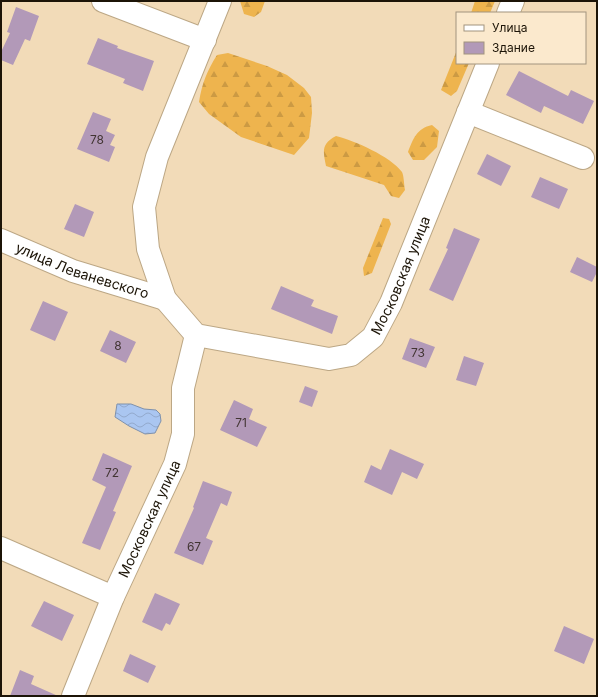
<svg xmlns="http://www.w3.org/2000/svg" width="598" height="697" font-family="Inter,sans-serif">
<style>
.forest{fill:url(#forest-firs)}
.water{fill:url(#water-waves);stroke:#7f91ab}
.building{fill:#b299b8}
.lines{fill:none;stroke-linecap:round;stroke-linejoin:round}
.minor-casing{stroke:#bca785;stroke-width:24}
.minor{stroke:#fff;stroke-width:22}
.labels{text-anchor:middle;stroke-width:4;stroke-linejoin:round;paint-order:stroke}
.number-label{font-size:12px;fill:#423533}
.street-label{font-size:14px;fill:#1c1407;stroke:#fbe9cd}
</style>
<defs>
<pattern id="forest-firs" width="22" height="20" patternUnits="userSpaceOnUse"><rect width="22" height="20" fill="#eeb44e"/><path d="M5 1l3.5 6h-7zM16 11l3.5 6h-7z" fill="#cc9a43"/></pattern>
<pattern id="water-waves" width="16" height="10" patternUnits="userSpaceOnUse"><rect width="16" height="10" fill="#aac6f1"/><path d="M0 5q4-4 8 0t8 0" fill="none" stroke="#92a9cd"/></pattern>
</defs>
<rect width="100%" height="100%" fill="#f2dbb8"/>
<path class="forest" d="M240 1H265L261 12 254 17 244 14Z
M475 1H495L490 13H471Z
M457 50V63H469L457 91 451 96 441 90Z
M228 53 267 66 287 75 304 88 311 97 312 113 309 138 294 155 241 137 209 114 199 102C202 83 207 71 217 55Z
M432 125 439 131 437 147 424 160H413L408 152C413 139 417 128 432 125Z
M336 136C355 141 390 156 402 172 404 176 404 185 405 190L399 198 391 196 384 185 326 166C323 151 321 144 336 136Z
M383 218 389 219 391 224 372 273 364 276 363 268Z"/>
<path class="water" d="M117 404H131L144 409 156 410 160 414 161 421 155 433 145 434 129 426 115 417Z"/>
<path class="building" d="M16 7 39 16 30 41 25 39 13 65 1 60V52L10 33 7 32Z
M98 38 118 46 117 48 154 61 143 91 123 83 125 79 87 64Z
M519 71 568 96 571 90 594 101 583 124 544 106 541 113 506 95Z
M93 112 111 119 106 131 115 135 110 145 115 147 109 162 77 149Z
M487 154 511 166 501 186 477 174Z
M540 177 568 189 559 209 531 197Z
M75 204 94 212 84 237 64 229Z
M454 228 480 239 453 301 429 290 448 249 446 248Z
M577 257 597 267V272L592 282 570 272Z
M281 286 314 300 311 306 338 316 332 334 271 309Z
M43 301 68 312 55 341 30 330Z
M110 330 136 342 126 363 100 351Z
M410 338 435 347 426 368 402 359Z
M464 356 484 363 476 386 456 380Z
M305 386 318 391 312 407 299 402Z
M234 400 253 409 249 419 267 427 257 447 220 430Z
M390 449 424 464 417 479 402 472 392 495 364 482 371 465 381 470Z
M103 453 132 466 113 511 116 512 100 550 82 543 106 487 92 480Z
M203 481 232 492 227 506 221 503 206 538 213 541 203 565 174 553 194 508 193 507Z
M155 593 180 604 170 625 166 623 162 631 142 622Z
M44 601 74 615 62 641 31 626Z
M564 626 594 639 584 664 554 651Z
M130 654 156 666 148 683 123 671Z
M20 670 34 676 31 684 58 696H10Z"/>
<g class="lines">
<g class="minor-casing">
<g id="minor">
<path d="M103 1 205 40"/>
<path id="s1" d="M220 1 157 157 144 207 148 249 165 299 196 335 329 359 351 355 373 337 391 303 488 63"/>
<path d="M508 13 513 1"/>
<path d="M468 112 583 158"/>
<path id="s2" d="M1 240 73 271 165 299"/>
<path d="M1 548 113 597"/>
<path id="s3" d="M73 696 113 597 175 464 183 434V388L196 335"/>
</g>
</g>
<use href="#minor" class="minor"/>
</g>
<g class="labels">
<g class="number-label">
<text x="97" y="144">78</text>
<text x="118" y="350">8</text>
<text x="418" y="357">73</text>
<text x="241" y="427">71</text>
<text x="112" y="477">72</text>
<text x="194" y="551">67</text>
</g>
<g class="street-label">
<text dy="5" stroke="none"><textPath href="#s2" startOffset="87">улица Леваневского</textPath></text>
<text dy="5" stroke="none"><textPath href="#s1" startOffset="616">Московская улица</textPath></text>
<text dy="5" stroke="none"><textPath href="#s3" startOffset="193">Московская улица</textPath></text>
</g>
</g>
<rect width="598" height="697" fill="none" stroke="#1c1407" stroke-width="4"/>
<rect x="456" y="12" width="130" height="52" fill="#fbe9cd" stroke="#a2947e"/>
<rect x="464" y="25" width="20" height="6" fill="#ffffff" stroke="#a2947e"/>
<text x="492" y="32" font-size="12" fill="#1c1407">Улица</text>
<rect x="464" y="42" width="20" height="12" fill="#b299b8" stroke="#a2947e"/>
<text x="492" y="52" font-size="12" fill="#1c1407">Здание</text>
</svg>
